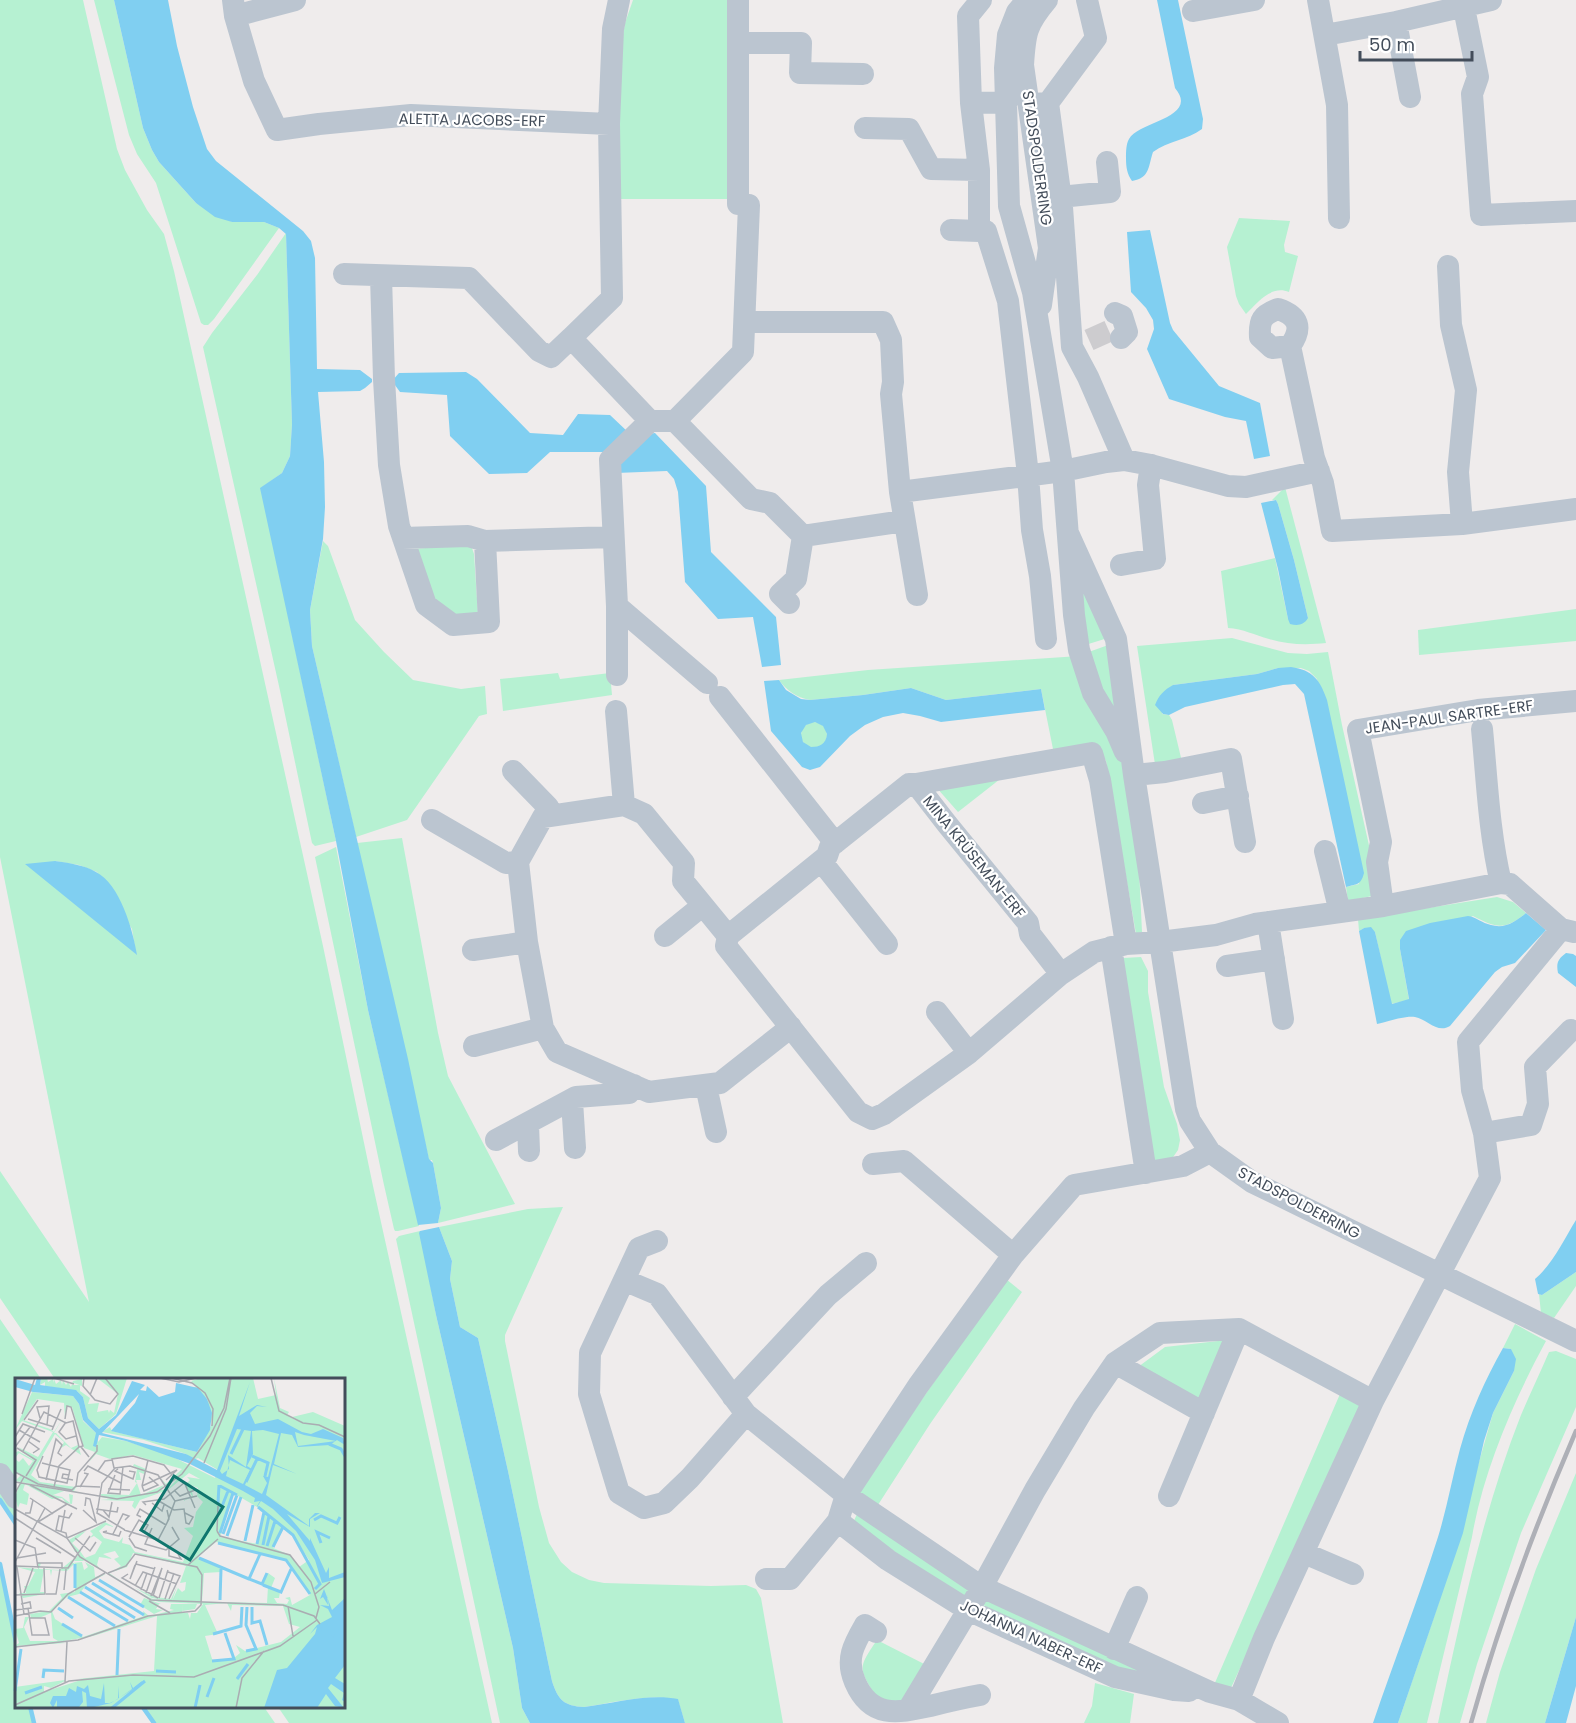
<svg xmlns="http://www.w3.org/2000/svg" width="1576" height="1723" font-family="Poppins,sans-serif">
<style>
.green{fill:#b6f1d2;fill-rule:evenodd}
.water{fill:#80cff1;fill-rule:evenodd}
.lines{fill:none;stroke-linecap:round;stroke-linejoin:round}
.stream{stroke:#80cff1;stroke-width:4.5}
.minor-tunnel{stroke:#cdcccf;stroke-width:22;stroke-dasharray:22 11;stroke-linecap:butt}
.minor{stroke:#bbc5d0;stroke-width:22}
.rail{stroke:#aeb0b7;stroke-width:4.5}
.labels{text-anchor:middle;stroke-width:4.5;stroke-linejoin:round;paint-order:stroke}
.street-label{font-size:15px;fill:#434d5a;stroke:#fff}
.inset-river{fill:none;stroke:#80cff1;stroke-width:3}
.inset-road{fill:none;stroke:#aaacb2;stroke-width:1.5}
.view{fill:#0f766e;fill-opacity:0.15;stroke:#0f766e;stroke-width:3}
.inset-edge{fill:none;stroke:#434d5a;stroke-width:3}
</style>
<rect width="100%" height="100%" fill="#efecec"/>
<path class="green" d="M0 0H83L117 149 125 170 147 210 164 234 174 271 323 946 373 1186 492 1723H289L278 1707 344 1706V1380L55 1379 0 1298V1171L89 1302 0 857ZM55 861 79 865 97 872 132 929 136 954Z
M94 0H114L143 128 152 150 159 162 196 203 232 222H264L279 228 214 319 208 325H204L201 323 156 183 137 154 129 135Z
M633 0H732L730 199H618L620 52 625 23Z
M1239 218 1290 221 1284 245 1285 252 1298 256 1289 292C1271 285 1258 302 1246 314L1239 304 1236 296 1227 247Z
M286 233 292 424 290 456 282 473 261 488 336 841 315 846 312 843 279 686 203 347 212 333 257 275Z
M1285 487 1326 643C1308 645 1288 645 1269 639 1255 635 1243 629 1228 628L1221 571 1275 558 1288 619 1308 618 1294 560 1278 504 1276 500H1272Z
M323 541 328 546 355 620 384 652 413 680 461 689 485 686 487 714 479 716 407 820 356 837 312 646 310 610Z
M466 545 472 548 474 554 478 614 450 616 435 604 412 549Z
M1073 550 1111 637 1082 646Z
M1576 609V641L1419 655 1418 630Z
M1232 638 1288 653 1307 654 1328 652 1342 725 1379 890 1377 895 1348 901 1346 887 1359 884 1317 679 1309 671 1301 668H1278L1257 674 1173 685 1162 714 1169 715 1172 720 1183 766 1156 771 1137 646Z
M1111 644 1124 737 1086 653Z
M1079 656 1115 733 1137 826 1142 932 1136 934 1106 761 1100 750 1053 749 1041 689 946 700 911 688 863 695 810 700C796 697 787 691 779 680L868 670Z
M558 673 560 679 610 673 612 695 503 711 500 679Z
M801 735a13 13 0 1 1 26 0a13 13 0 1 1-26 0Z
M1004 776 958 812 936 787Z
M402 838 438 1033 448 1076 515 1204 438 1223 441 1208 433 1163 432 1160H429L357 843Z
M336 847 368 1010 419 1226 398 1231H395L394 1229 384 1185 315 857Z
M1497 897 1513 902 1526 913C1504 931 1497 928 1473 916L1400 949 1409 1000 1391 1004 1375 932 1364 928 1359 931 1358 919Z
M1141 957 1148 971V992L1164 1087 1177 1124 1180 1140 1178 1150 1171 1160H1153L1123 958Z
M563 1207 513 1317 505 1335V1341L539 1507 549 1543 561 1562 572 1572 589 1580 604 1583 711 1586 746 1585 756 1589 761 1598 783 1723H685L678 1700C651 1693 613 1703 584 1707 564 1706 558 1700 552 1681L508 1471 478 1338 460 1327 450 1279 452 1261 439 1227 528 1209Z
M420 1231 436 1315 513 1648 522 1708 530 1723H500L396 1239 399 1236Z
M1576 1272V1286L1554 1318 1541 1313 1539 1294 1542 1295Z
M1006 1279 1022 1292 930 1424 876 1508 859 1497 862 1485Z
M0 1319 41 1379 16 1380V1524L0 1500Z
M1515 1324 1546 1341C1514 1400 1483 1471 1472 1537L1427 1723H1398L1439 1602 1493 1413 1514 1371 1511 1349 1503 1348Z
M1227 1340 1201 1403 1138 1367 1165 1347Z
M1556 1351 1576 1359V1407L1521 1533 1477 1664 1460 1723H1438C1460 1620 1482 1514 1521 1415 1530 1394 1540 1373 1549 1352Z
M1340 1394 1363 1405 1229 1692 1214 1685Z
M1576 1473V1617L1545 1723H1486L1500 1672 1536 1569Z
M857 1514 973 1589 966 1601 853 1523Z
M0 1564 16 1642V1706L30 1707 34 1723H0Z
M986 1599 1199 1691 1140 1679 983 1605Z
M877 1640 932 1668 906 1705 876 1697C859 1668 857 1669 877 1640Z
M1095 1683 1134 1694 1130 1723H1084L1092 1706Z
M143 1707H264L275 1723H154Z"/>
<path class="water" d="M114 0H168L177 46 193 107 207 149 216 161 303 231 311 241 315 258 317 369 360 370 372 379V382L365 388 360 391 318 392 324 462 325 507 323 539 310 610 312 646 408 1059 429 1159 433 1163 441 1208 438 1223 418 1225 368 1010 336 841 260 488 282 473 290 456 292 424 286 234 279 228 264 222H232L215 217 196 203 159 162 152 150 143 128Z
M1157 0H1178L1203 119 1202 129C1187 140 1168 141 1153 152 1148 167 1150 178 1132 181 1127 174 1126 167 1126 158 1126 152 1126 144 1129 139 1139 121 1200 118 1175 88Z
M1150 230 1170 323 1173 330 1219 386 1260 403 1270 456 1254 459 1246 421 1225 417 1169 399 1147 349 1154 329 1153 320 1146 308 1131 292 1127 232Z
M466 372 477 379 530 433 563 435 578 414 610 415 629 433 610 452H550L527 473 489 474 450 436 447 395 400 392 392 381 399 373Z
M655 433 706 486 711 552 776 617 781 665 762 667 753 617 718 619 685 582 678 492 674 479 667 471 616 473V464L648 434Z
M1276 500 1278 504 1294 560 1308 618C1304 625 1298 626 1290 624L1288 619 1278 569 1261 503Z
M1291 667C1313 670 1320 680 1327 700L1364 873C1361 885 1357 884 1346 887L1304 694 1295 684 1283 685 1185 707 1169 715 1163 714 1155 705C1159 695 1164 690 1173 685L1257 674 1278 668Z
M779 680 786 690 801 699 810 700 863 695 911 688 946 700 1041 689 1045 710 941 722 920 716 903 713 883 717 865 725 850 736 820 767 810 770 802 767 771 731 764 681ZM815 722 823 726 827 734C826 744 820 747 811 747L803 742 801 733 806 725Z
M55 861C69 863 84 865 96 872 120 884 133 930 137 955L25 864Z
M1526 913 1546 930 1515 963 1502 967 1495 972 1450 1026C1437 1034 1427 1019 1415 1017 1406 1015 1386 1022 1377 1024L1359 931 1364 928 1371 927 1375 932 1392 1004 1409 999 1400 949V940L1406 931 1430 923 1468 916C1476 917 1482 923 1491 925 1505 929 1515 922 1526 913Z
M1566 953 1573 954 1576 956V987L1558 973C1556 963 1558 959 1566 953Z
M1576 1220V1272L1542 1295 1538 1294 1535 1279C1553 1264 1564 1239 1576 1220Z
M439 1227 452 1261 450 1279 460 1327 478 1338 508 1471 552 1681C558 1700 564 1706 584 1707 613 1703 650 1693 678 1699L685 1723H530L522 1708 513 1648 436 1315 419 1233 420 1231Z
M1503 1348 1511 1349 1516 1359 1514 1371 1493 1413 1484 1441 1463 1533 1398 1723H1373C1394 1661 1418 1600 1438 1537 1447 1508 1452 1478 1460 1449 1470 1413 1485 1380 1503 1348Z
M1576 1617V1686L1566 1723H1545Z"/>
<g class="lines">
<path class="stream" d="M0 1500 16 1524
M0 1564 16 1642
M30 1706 34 1723
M142 1706 154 1723"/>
<path class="minor-tunnel" d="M1089 340 1109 331"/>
<path class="minor" d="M233 0 235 16 295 0
M619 0 613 29 609 124 612 298 571 338 650 421H675L751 499 770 503 803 536 904 521
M1027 0 1017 12 1008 35 1005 68 1009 206 1033 292 1063 471 1074 615 1079 650 1093 693 1116 731 1125 752
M1318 0 1337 105 1339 218
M1464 8 1478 77 1472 94 1481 215 1576 211
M1193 11 1254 0
M235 16 254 81 277 130 319 124 411 115 609 124
M1396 22 1410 97
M1325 35 1396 22 1491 0
M738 43H801L800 73 863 74
M1007 102 971 103 979 170V231H986L1008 301 1028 475 1032 530 1040 576 1046 639
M971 103 968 16 981 0
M1048 103 1062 207 1072 347 1088 377 1124 460
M1034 104 1048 103 1096 38 1087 0
M865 128 909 129 931 169 979 170
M1060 197 1110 192 1107 162
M738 204V0
M951 230 979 231
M1448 266 1451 325 1466 390 1458 472 1462 524
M344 274 469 278 539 351 551 357 571 338
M381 276 384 379 389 465 399 526 426 605 453 625 489 622 485 541
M1041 305 1049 248 1023 65C1025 33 1026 25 1047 0
M1278 309C1299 316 1303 328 1290 346L1272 348 1260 337C1259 320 1262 315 1278 309Z
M1115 313 1122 316 1127 332 1121 338
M745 322H883L891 340 893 382 891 394 900 492 917 595
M1290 346 1314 458 1323 483 1332 531 1462 524 1576 509
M675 421 743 352 749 205
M900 492 1063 471 1106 462 1124 460 1151 465 1228 486 1246 487 1319 471
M1068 533 1116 639 1134 775 1186 1109 1190 1121 1210 1152 1252 1182 1576 1341
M403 538 468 536 485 541 613 537
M1121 565 1155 559 1148 485 1151 465
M789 603 780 594 796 579 803 536
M617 606 707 683
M617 675V606L610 460 650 421
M720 697 835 843
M616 711 624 805
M1482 729C1487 780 1489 833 1501 883
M513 771 548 807 550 815
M1134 775 1165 772 1231 759 1245 842
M916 784 1092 753 1100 780 1126 944
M1203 803 1238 796
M432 820 506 863 518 862
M1325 851 1340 912
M821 861 887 944
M1383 906 1377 862 1381 842 1358 730 1478 710 1576 701
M1268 922 1283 1019
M665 936 702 906
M728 936 827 856 830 847 835 843 909 784H916L947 824 1028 923 1030 934 1061 974
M1111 947 1146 1173
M473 950 527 942
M1227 966 1274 959
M937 1012 969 1053
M791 1027 720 1083 649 1092 557 1052 543 1028 527 942 518 862 543 817 624 805 644 814 684 863 683 881 728 936 726 946 858 1112 872 1119 884 1114 969 1053 1061 974 1094 952 1126 944 1160 942 1216 935 1255 924 1383 906 1501 883 1510 884 1561 929
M474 1046 543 1028
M706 1086 716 1132
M572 1101 575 1148
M528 1124 529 1151
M1484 1133 1531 1125 1538 1104 1535 1067 1571 1030
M496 1140 576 1097 629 1093 634 1085
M873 1164 904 1161 1013 1255
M657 1241 639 1248 590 1353 589 1394 619 1493 644 1508 664 1503 690 1478 746 1414
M624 1280 657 1294 746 1414 846 1495 982 1587 1210 1692 1239 1700 1278 1723
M1115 1363 1204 1413
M733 1397 828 1295 866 1263
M0 1474 16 1498
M1169 1496 1239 1329
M838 1521 888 1560 968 1610 1115 1677 1174 1690 1189 1691
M1304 1553 1353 1574
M766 1579H790L838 1521 846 1495 918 1386 1013 1255 1074 1185 1183 1166 1210 1152
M876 1632 865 1625C854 1644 845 1659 855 1682 871 1719 897 1713 930 1706 946 1702 963 1698 980 1695
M1114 1649 1137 1597
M1239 1700 1264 1638 1373 1401 1490 1178 1484 1133 1472 1090 1468 1042 1561 929 1574 932
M908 1710 982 1587 1035 1490 1084 1408 1115 1363 1160 1333 1239 1329 1373 1401"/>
<path class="rail" d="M1471 1723C1499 1623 1535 1526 1576 1431"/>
</g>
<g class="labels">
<g class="street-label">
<text transform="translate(472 120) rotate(1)" y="5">ALETTA JACOBS-ERF</text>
<text transform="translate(1037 158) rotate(82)" y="5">STADSPOLDERRING</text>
<text transform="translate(1449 717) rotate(-8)" y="5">JEAN-PAUL SARTRE-ERF</text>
<text transform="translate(974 857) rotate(51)" y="5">MINA KRÜSEMAN-ERF</text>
<text transform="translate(1299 1203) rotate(28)" y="5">STADSPOLDERRING</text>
<text transform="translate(1031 1637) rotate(25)" y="5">JOHANNA NABER-ERF</text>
</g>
</g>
<g transform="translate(15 1378)">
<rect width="330" height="330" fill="#efecec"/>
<path d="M26 0H32L33 4 38 1V5L39 1 41 6 46 2 47 7 48 2 51 7 53 4 56 9 58 3 67 1V8L59 5 57 7H65V13L75 20 73 26 84 25 82 34 93 32 94 35 95 32 99 35 103 16 82 0H112L101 36 84 51 73 40 68 19 62 13 30 8V4L25 7ZM186 0H238L243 21 261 17 259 0 265 30 274 34 272 37 282 43 277 39 298 34 330 48 329 330H0V309L50 302 51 265 0 268 4 265 0 251 8 250 10 239H14L9 249 15 263H43L38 260 36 235 24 240H16L15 236 34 233 47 220 45 216 60 214V185L52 193 37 192 36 198 35 192H29L25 214H30V207V216L8 220 4 215H11L9 208H13L20 194 2 189 23 191V185H26L24 191 45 192 57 182 58 185 67 184 69 192 73 189 70 184 79 189 80 199 91 196 73 205 64 216 52 219 37 233 40 241 68 259 129 238 128 233 134 238 159 232 155 231 156 226H144L141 231 148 232 139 236 125 227 129 220 146 226H182L180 231 167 233 168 226 167 234 161 235H173L175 241 176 235H182L188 226 144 224 134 221 119 212 138 221 156 223 137 220 120 210 140 219 156 221 162 208 157 223 163 210 167 214 170 212 171 204 165 205 171 188 118 175 112 189 94 195 118 211 93 196 106 188 99 181 104 179 100 173 88 176 98 181 84 179 82 187 85 191 67 180 69 183H59L65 174H60L54 162 65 155 71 153 57 165 65 173 70 180 80 176 87 164 79 158 75 160 78 156 75 153 90 144 99 149 91 147 84 153 89 160 104 164 108 159 107 165 115 167 120 174 168 184 178 158 169 150 178 149 181 134 188 124 182 118 183 110 176 107 178 119 168 123 177 118 170 107 175 102 172 99 185 101 174 95 153 112 125 122 120 131 117 128 119 123 85 122 97 121 86 119V116L114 117 122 105 120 104 122 91H126L118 88 119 86 131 91 129 96 124 94 126 102H121L126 117 149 107 145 112 153 111 165 98 151 108 146 100 151 106 167 91 118 77 95 81 81 76 74 84 80 74 69 70 57 29 52 28 50 40 49 25 22 21 8 42 35 51 39 54 48 40 39 55H41L56 70 63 67 66 77 51 67 46 70 49 64 40 56 16 97 25 104 68 110 61 109 59 113 71 116 0 103 7 96H0V81L4 84 8 80 14 88 18 83 4 75 0 80V75L3 73 19 82 3 69 23 79 38 54 7 43 0 52 17 14 58 18 64 26 68 43 81 55V65L83 58V64L87 59 111 63 154 77 200 100 203 92 183 80 178 82 171 76 129 62 87 54 95 49 97 53 182 74 197 46 192 21 176 9H182L176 3ZM218 115 249 133 242 166 205 159ZM268 149 278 157 294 182 284 189 275 177 258 170ZM201 164 271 183 295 217 277 227 275 219 270 220 274 222 272 226 262 225 259 220H264L265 214 256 210 260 200 253 195 248 206 253 209 252 225 187 224 189 195 206 194V189L183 179ZM212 225 216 233 217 227 268 228 274 246 285 249 266 264 230 273 221 267 225 275 219 280 198 284 190 258 203 256 190 227ZM142 238 139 293 63 301H69L29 314V308L36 310 50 303 51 265 43 264 78 258ZM5 105 49 113 38 117 47 119 55 125 54 116 58 117 57 126 51 125 47 120 37 121 10 106 8 112 14 116 12 127 5 125 3 130 0 119Z" fill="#b6f1d2" fill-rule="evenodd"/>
<path d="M22 0H26L25 7 61 12 68 19 73 40 84 51 101 37 117 3 130 7 125 12 131 13 132 8 144 19 160 14 161 5 183 10 192 21 197 35 195 52 182 74 96 53 120 25 124 16 87 55 171 76 202 92 235 4 224 38 242 27 252 29 242 28 235 35 240 46 263 41 287 54 296 56 308 51 328 60 330 67 322 62 315 67 283 69 277 57 266 55 259 86 282 96 258 87 251 117 294 148V141L300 135H305L295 141V149L272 136 295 163V160L311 195 314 189V200L330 194V199L307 205 300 182 281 153 258 131 246 123 242 129V128L245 123 239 124 240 120 228 113 173 85 111 63 84 57 81 69 78 68 81 55 68 42 64 26 58 18 18 14 0 9V1L20 7ZM222 51 236 53 231 89 213 77 214 91 207 96 205 93ZM248 52 264 56 253 99 250 98H248L252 105 247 116 230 107 237 91 232 88 238 76 237 53ZM280 54 289 57 321 63 283 68ZM215 82 235 92 228 106 211 98ZM309 211 317 232 330 220V287L320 300 330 306V324L327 322 329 315 316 306 313 310 329 330 320 328 311 316 302 330H249L262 292 272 290 300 256 302 249 295 256 302 247 317 239 313 231 305 227 314 228 312 217 313 227 308 219 305 221ZM127 303 126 306 96 325 75 330H72L71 315 67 313 68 324 64 329 71 330H42V322L38 330 35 325 38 318H51L54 310 61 314 62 308 69 311 73 307 75 318 86 321 89 305 90 325H95L103 321V308L104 320 117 311 115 304 118 310Z" fill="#80cff1" fill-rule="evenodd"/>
<path class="inset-river" d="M314 66 326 71 330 78M216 76 228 51M237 78 253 85 250 98M231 104 242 81M205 108 222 117M203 125 204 107M243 129 278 157 305 206 300 211M204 136 213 113M299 142 306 138 322 145 325 139M205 155 218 115M208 156 222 117M212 158 226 119M230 163 238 127M203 165 271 182 295 216M306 165 302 154 315 160M242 166 249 134M248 167 254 138M252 168 260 143M258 169 268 149M245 176 234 201 247 206 252 195M184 180 234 201M84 202 129 229M77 205 129 237M248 207 266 214 276 191M70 209 120 240M60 210V186M65 214 113 243M53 219 100 248M205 222 206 191M237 229V245L245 243 252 267M43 230 58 240M47 246 67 258M306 250 330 264M198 256 226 248 227 229M231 273 241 271 231 247 232 229M197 283 219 281 210 255M141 293 161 294M102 297 104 251M28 300 29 292 49 293M222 301 233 286M0 313 6 271M10 315 27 309M192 319 199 300M97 330 130 303M180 330 185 307"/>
<path class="inset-road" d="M39 0 59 6M69 0 68 8 80 22 95 26 103 16 90 0M145 0 164 4 181 0M156 0 177 5 190 15 198 31 197 48M256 0 264 33 288 45 304 47 330 59M75 17 82 0M7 36 20 0M25 40 22 29 34 28 32 47M13 41 39 49M50 41 52 28 56 29 68 68 64 69M9 42 23 22M51 44 44 54 51 61 61 58M4 52 25 64M37 52 46 31M0 59 8 46 30 54M13 63 24 71 18 75M0 69 15 49M66 69 74 79 67 70M2 70 21 82 11 98M8 73 29 34 51 45 58 43 64 69 44 88 39 109M27 85 55 92 52 105 24 99 22 92 28 78M189 85 211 31 216 0M99 90 97 81 118 78 149 87 157 97M103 91 100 93 118 101 120 94 114 93M69 93 73 88 106 105M83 93 90 83 97 82M0 94 23 106 57 112 61 108M54 97 48 96 47 100 58 102M100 97 93 115 105 116 108 89M31 102 41 61 47 67 43 75 47 78M0 104 102 121 142 114 167 96 195 58 209 30 215 0M170 106 180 130M15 107 62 131M61 108 63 95 82 73V67M61 108 85 109M127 108 162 92 151 102M127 108 133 82M127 108 129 113 143 107 134 99M65 109 73 96 69 95M93 111 115 112M159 112 165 118 180 112M0 115 9 99M15 120 30 130M144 123 159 132 169 131 171 145 174 146 178 139 170 135M160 123 182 118M137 125 147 133 149 127M131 127 128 124 149 121 169 105M0 131 52 160 65 179 136 222 268 227 299 238 305 246M81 131 102 134 103 129M68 132 81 144 75 121 71 120 70 128M88 132 94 139 97 124M10 135H15L18 122M57 135 54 140 44 138 41 152 51 155 52 160 91 143M126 139 122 137 125 131 151 147M0 140 61 180M23 143 30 130 38 136M23 144 52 126M137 150 130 166 151 172 164 161 157 149M109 152 143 162 154 141 152 132M110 152 82 135 87 105 100 90 115 88 143 97 160 123 152 145M92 153 88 154 104 158 106 153M202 153 205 158 275 177 296 204 304 229 301 240M202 153 203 128M46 154 50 132M98 156 108 136 114 138 110 142M114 159 124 142 133 147 129 154M21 160 46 175M60 160 75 173 81 164M114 160 120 169 132 173M0 162 20 170 23 190M154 171V178L166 181 163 176M2 180 31 175M0 184 23 142M22 185H47V191M121 186 140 191M120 187 115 201 122 183M173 187 203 161M0 188 53 190 75 158M2 189 9 236M153 194 165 198 154 221M113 196 107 200 143 220M120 208 128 194 162 206M49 212 51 191M126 212 132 195M9 215 18 190M131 215 140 189M31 216H41L45 191M300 216 315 204M0 217 30 216 29 190M136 218 147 190 138 218M144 220 153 192M150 221 159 195M134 223 155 235M273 228 278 258M13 230 17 257H34L30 240H15M0 232 16 230 15 224 6 226M25 233 36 234 53 216 90 195M0 238 25 233M0 269 63 262 133 238 180 233 186 227 187 197 182 189 120 176 111 188 93 195M50 304 52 264M0 327 54 303 118 297 179 299 265 268 302 242M221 330 227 300 249 273"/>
<path class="view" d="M159 98 208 129 175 182 126 152Z"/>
<rect width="330" height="330" class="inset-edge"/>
</g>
<path d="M1360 51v9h112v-9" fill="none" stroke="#434d5a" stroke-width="3"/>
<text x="1369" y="51" font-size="18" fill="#434d5a" stroke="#ffffff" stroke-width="4.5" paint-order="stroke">50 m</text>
</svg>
